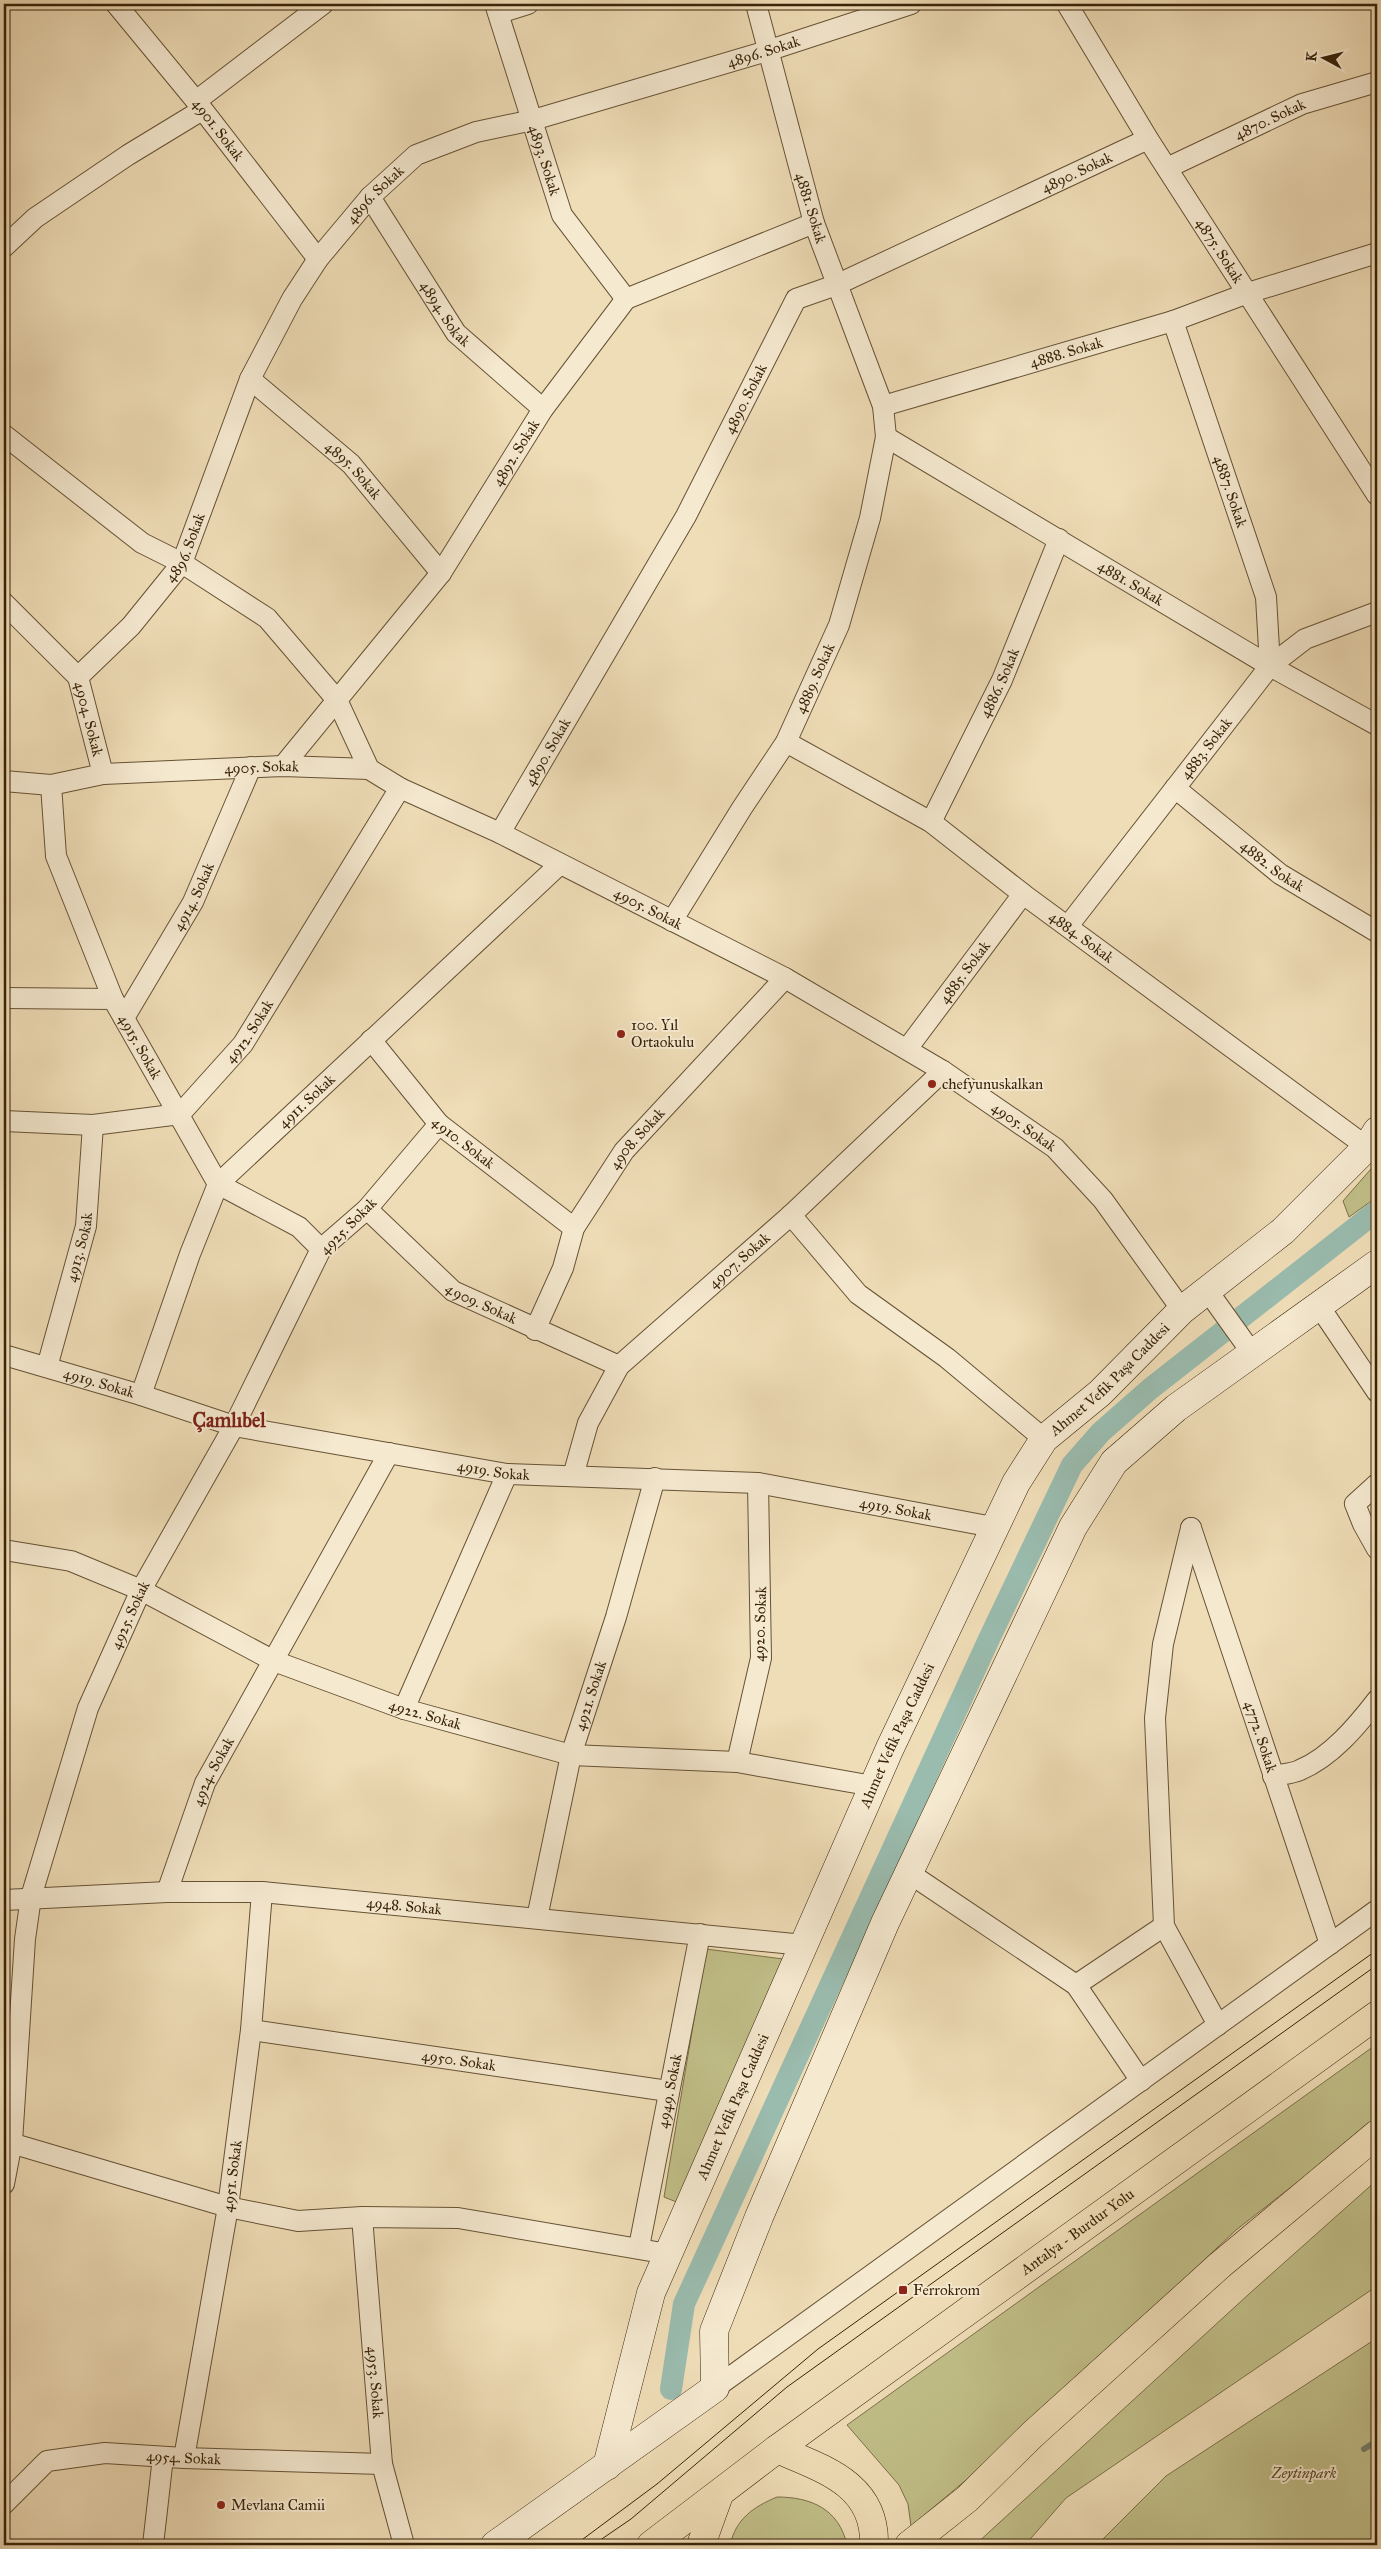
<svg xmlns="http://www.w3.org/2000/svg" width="1381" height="2549" font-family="'IM FELL Great Primer',serif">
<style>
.green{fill:#c1bf89;stroke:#7c7148}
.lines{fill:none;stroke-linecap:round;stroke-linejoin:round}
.stream{stroke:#737f6c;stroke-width:6}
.canal{stroke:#9abcaf;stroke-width:22}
.street-casing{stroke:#665234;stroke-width:22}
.secondary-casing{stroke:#382308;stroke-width:29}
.highway-casing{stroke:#382308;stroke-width:29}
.street{stroke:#f5e9d0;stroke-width:20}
.secondary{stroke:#f5e9d0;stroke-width:28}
.highway{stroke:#efddb7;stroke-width:28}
.tram{stroke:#382308;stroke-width:1}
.poi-dot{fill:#8f2418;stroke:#f5e9d0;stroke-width:2}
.labels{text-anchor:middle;stroke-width:4;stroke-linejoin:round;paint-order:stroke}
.street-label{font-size:15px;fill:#382308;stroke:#f5e9d0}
.poi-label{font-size:15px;fill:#382308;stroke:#f5e9d0;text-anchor:start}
.park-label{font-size:15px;font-style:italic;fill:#5a4a28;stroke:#f5e9d0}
.district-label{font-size:20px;font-weight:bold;fill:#7a1f14;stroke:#f5e9d0}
</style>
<rect width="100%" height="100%" fill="#efddb7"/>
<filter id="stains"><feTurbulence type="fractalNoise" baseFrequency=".004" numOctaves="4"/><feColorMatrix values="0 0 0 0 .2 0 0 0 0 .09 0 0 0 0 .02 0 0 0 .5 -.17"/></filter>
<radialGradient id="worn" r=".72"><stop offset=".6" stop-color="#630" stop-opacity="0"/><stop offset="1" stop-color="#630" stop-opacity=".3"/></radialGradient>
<path class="green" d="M1377 1162V1197L1349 1217 1343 1201Z
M706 1949 783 1959 679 2203 664 2197Z
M1377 2044V2120L1236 2230 1002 2450 911 2526 908 2504 899 2485 847 2425Z
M1377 2180V2286L1066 2498 1025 2545H975L1249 2294Z
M1377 2338V2545H1097L1166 2476Z
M777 2497C811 2497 839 2509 847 2545H730C736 2519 753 2507 777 2497Z"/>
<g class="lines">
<path class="stream" d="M1364 2449 1377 2441"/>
<path class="canal" d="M671 2389 684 2304 989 1639 1072 1465 1101 1432 1150 1389 1377 1211"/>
<g class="street-casing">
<g id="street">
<path id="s1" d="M116 4 196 101 318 259"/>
<path id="s2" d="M495 4 562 215 626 299"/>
<path id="s3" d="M1067 4 1148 139 1377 495"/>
<path d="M499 13 528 4"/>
<path d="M196 101 323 4"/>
<path id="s4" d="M1167 168 1302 104 1377 82"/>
<path id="s5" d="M370 197 456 333 543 409"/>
<path d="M4 247 35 218 128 155 202 110"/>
<path id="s6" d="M1173 321 1266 597 1270 666"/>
<path id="s7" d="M250 379 351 464 441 573"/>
<path id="s8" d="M883 406 1173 321 1248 293 1377 253"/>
<path d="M4 435 142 543 182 563 267 618 337 700 369 769"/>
<path id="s9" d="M886 437 1270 666 1377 725"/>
<path id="s10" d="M4 603 78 677 103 774"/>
<path id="s11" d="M78 677 131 626 182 563 250 379 292 299 318 259 370 197 416 155 476 132 533 120 767 51 911 4"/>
<path id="s12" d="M786 742 931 822 1023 894 1367 1147"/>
<path id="s13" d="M283 766 441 573 543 409 626 299 814 223"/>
<path id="s14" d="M4 781 51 785 103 774 283 766 369 769 400 788 500 833 785 978 943 1071 1055 1148 1103 1200 1182 1310"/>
<path id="s15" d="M51 785 56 856 113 999 218 1184 299 1227 321 1249"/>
<path id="s16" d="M1175 788 1280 874 1377 932"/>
<path id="s17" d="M931 822 1002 680 1059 539"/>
<path id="s18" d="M500 833 686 516 796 299 836 285 1148 139"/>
<path id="s19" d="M672 921 742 808 786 742 839 625 870 518 886 437 883 406 814 223 756 4"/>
<path id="s20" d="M1068 926 1270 666 1305 639 1377 612"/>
<path d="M4 998 113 999"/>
<path id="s21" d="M124 1018 193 902 251 767"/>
<path id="s22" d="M371 1040 439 1124 574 1228"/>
<path id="s23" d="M907 1049 1023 894"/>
<path id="s24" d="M4 1121 93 1125 180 1114 243 1044 400 788"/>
<path id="s25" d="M367 1209 453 1291 619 1366"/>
<path d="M791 1215 858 1294 947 1358 1044 1439"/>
<path d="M1207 1290 1252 1353"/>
<path d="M1319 1306 1377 1392"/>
<path id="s26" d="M535 1330 563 1268 574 1228 624 1151 785 978"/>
<path id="s27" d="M4 1355 141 1395 234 1426 507 1474 758 1483 993 1527"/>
<path id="s28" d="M47 1367 86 1226 93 1125"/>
<path id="s29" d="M141 1395 190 1254 218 1184 559 865"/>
<path id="s30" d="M573 1476 588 1423 619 1366 791 1215 943 1071"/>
<path d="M1377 1484 1355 1504 1363 1524 1377 1549"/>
<path d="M1191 1528 1163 1644 1155 1718 1164 1926 1218 2025"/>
<path id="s31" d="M1191 1528 1330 1944"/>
<path id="s32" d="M4 1550 71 1561 141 1590 274 1661 404 1709 571 1755 737 1762 873 1786"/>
<path d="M404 1709 507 1474"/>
<path d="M737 1762 761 1658 758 1483"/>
<path d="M1273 1776C1282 1774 1292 1774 1300 1770 1331 1757 1357 1726 1377 1700"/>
<path d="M909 1873 1076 1985 1141 2081"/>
<path id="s33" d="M167 1892 205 1783 389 1453"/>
<path id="s34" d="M4 1900 167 1892H262L804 1945"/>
<path id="s35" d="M537 1918 571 1755 616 1617 655 1478"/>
<path d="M1076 1985 1164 1926"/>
<path id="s36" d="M251 2030 668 2091"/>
<path d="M4 2141 228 2207 298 2221 362 2217 458 2218 668 2254"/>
<path id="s37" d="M4 2184 12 2142 25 1939 31 1897 88 1708 141 1590 234 1426 321 1249 367 1209 439 1124"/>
<path id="s38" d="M362 2217 382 2464 404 2545"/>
<path id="s39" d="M639 2247 700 1934"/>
<path d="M715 2388 1377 1910"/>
<path id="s40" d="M184 2458 228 2207 251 2030 262 1892"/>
<path id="s41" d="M4 2504 47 2461 105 2453 184 2458 382 2464"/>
<path d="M153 2545 163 2457"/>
</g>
</g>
<g class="secondary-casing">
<g id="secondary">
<path id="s42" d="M607 2466 651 2293 890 1748 1016 1483 1044 1439 1100 1393 1182 1310 1283 1231 1367 1147 1377 1131"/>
<path d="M495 2545 715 2388 714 2331 759 2217 885 1923 1073 1527 1114 1462 1176 1408 1377 1264"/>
</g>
</g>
<g class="highway-casing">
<g id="highway">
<path d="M777 2449C823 2469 876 2484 874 2545"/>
<path id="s43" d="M651 2545 777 2449 1377 2015"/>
<path d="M701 2545 719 2495"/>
<path d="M909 2545 967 2499 1033 2434 1220 2265 1377 2134"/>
</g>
</g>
<use href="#street" class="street"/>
<use href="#secondary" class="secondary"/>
<use href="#highway" class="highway"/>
<path class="tram" d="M575 2545 657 2484 818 2349 1377 1950
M593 2545 631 2519 787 2387 1377 1965"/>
</g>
<g class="poi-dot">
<circle cx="621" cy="1034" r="5"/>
<circle cx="932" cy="1084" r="5"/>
<rect x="898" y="2285" width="10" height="10" rx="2.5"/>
<circle cx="221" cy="2505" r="5"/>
</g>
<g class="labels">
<g class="street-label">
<text dy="5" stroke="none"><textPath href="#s11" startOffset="995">4896. Sokak</textPath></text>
<text dy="5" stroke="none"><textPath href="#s4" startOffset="114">4870. Sokak</textPath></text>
<text dy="5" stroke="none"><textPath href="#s1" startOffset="162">4901. Sokak</textPath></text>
<text dy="5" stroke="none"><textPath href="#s2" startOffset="164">4893. Sokak</textPath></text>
<text dy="5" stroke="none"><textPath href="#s18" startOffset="919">4890. Sokak</textPath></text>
<text dy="5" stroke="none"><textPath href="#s11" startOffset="575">4896. Sokak</textPath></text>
<text transform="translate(811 208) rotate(73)" y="5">4881. Sokak</text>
<text dy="5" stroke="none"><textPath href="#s3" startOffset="290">4875. Sokak</textPath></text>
<text dy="5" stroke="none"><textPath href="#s5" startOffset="139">4894. Sokak</textPath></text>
<text dy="5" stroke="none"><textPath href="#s8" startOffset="191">4888. Sokak</textPath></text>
<text dy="5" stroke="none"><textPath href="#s18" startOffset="499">4890. Sokak</textPath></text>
<text dy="5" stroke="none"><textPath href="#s13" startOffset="391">4892. Sokak</textPath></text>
<text dy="5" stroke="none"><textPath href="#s7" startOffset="138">4895. Sokak</textPath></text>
<text dy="5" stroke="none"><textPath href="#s6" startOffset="180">4887. Sokak</textPath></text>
<text dy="5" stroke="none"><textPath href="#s11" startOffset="170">4896. Sokak</textPath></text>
<text dy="5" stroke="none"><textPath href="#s9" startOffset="285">4881. Sokak</textPath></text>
<text dy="5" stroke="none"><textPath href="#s19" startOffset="282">4889. Sokak</textPath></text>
<text dy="5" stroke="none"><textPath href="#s17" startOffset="155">4886. Sokak</textPath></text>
<text dy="5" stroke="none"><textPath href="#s10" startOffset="148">4904. Sokak</textPath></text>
<text dy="5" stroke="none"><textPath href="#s20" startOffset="225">4883. Sokak</textPath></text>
<text dy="5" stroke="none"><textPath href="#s18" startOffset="94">4890. Sokak</textPath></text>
<text dy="5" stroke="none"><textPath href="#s14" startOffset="259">4905. Sokak</textPath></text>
<text dy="5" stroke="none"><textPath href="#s16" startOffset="125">4882. Sokak</textPath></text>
<text dy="5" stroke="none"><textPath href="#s21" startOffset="140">4914. Sokak</textPath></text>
<text dy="5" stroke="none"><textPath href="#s14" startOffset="679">4905. Sokak</textPath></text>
<text dy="5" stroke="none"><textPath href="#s12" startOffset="355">4884. Sokak</textPath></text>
<text dy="5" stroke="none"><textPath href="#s23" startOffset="96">4885. Sokak</textPath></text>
<text dy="5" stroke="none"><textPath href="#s24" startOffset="285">4912. Sokak</textPath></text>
<text dy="5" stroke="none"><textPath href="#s15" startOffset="280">4915. Sokak</textPath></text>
<text dy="5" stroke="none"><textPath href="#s29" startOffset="346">4911. Sokak</textPath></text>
<text dy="5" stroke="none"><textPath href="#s14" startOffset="1114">4905. Sokak</textPath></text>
<text dy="5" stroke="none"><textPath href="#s26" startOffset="219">4908. Sokak</textPath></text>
<text dy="5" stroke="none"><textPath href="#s22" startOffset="139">4910. Sokak</textPath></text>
<text transform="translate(348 1226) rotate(-45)" y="5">4925. Sokak</text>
<text dy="5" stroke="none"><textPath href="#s28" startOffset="124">4913. Sokak</textPath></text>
<text dy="5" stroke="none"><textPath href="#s30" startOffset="280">4907. Sokak</textPath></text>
<text dy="5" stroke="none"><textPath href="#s25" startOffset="150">4909. Sokak</textPath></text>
<text dy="5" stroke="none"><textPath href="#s42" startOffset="1208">Ahmet Vefik Paşa Caddesi</textPath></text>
<text dy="5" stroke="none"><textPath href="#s27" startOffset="99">4919. Sokak</textPath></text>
<text dy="5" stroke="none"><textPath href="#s27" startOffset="504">4919. Sokak</textPath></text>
<text dy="5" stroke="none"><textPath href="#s27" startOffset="909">4919. Sokak</textPath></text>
<text dy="5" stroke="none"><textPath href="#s37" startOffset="588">4925. Sokak</textPath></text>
<text transform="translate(760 1624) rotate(-88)" y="5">4920. Sokak</text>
<text dy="5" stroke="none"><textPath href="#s35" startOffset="229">4921. Sokak</textPath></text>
<text dy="5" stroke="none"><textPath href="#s32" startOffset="455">4922. Sokak</textPath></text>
<text dy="5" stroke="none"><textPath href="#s42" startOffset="788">Ahmet Vefik Paşa Caddesi</textPath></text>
<text dy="5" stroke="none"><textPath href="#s31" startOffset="220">4772. Sokak</textPath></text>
<text dy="5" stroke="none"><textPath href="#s33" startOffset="129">4924. Sokak</textPath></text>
<text dy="5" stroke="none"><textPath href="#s34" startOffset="401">4948. Sokak</textPath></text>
<text dy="5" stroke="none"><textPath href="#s36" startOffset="210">4950. Sokak</textPath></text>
<text dy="5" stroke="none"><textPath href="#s39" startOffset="159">4949. Sokak</textPath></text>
<text dy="5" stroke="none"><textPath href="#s42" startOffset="382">Ahmet Vefik Paşa Caddesi</textPath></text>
<text dy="5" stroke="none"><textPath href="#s40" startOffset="286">4951. Sokak</textPath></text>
<text dy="5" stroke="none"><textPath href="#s43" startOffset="529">Antalya - Burdur Yolu</textPath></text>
<text dy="5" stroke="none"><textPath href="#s38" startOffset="166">4953. Sokak</textPath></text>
<text dy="5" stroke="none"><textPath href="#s41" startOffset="198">4954. Sokak</textPath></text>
</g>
<g class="poi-label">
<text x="631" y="1030">100. Yıl<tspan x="631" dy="17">Ortaokulu</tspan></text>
<text x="942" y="1089">chefyunuskalkan</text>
<text x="913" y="2295">Ferrokrom</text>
<text x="231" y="2510">Mevlana Camii</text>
</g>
<g class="park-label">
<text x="1304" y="2478">Zeytinpark</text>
</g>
<g class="district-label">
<text x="229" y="1427">Çamlıbel</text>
</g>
</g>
<rect width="1381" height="2549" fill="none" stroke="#efddb7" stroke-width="20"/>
<rect x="5" y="5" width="1371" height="2539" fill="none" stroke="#382308" stroke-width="2.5"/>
<rect x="10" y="10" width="1361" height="2529" fill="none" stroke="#382308"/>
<g transform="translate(1324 58) rotate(277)" stroke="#f5e9d0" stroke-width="4" paint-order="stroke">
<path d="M0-4L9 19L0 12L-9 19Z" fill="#382308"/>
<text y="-8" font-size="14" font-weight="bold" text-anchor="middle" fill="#382308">K</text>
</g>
<rect width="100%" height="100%" filter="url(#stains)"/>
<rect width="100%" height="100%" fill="url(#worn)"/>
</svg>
